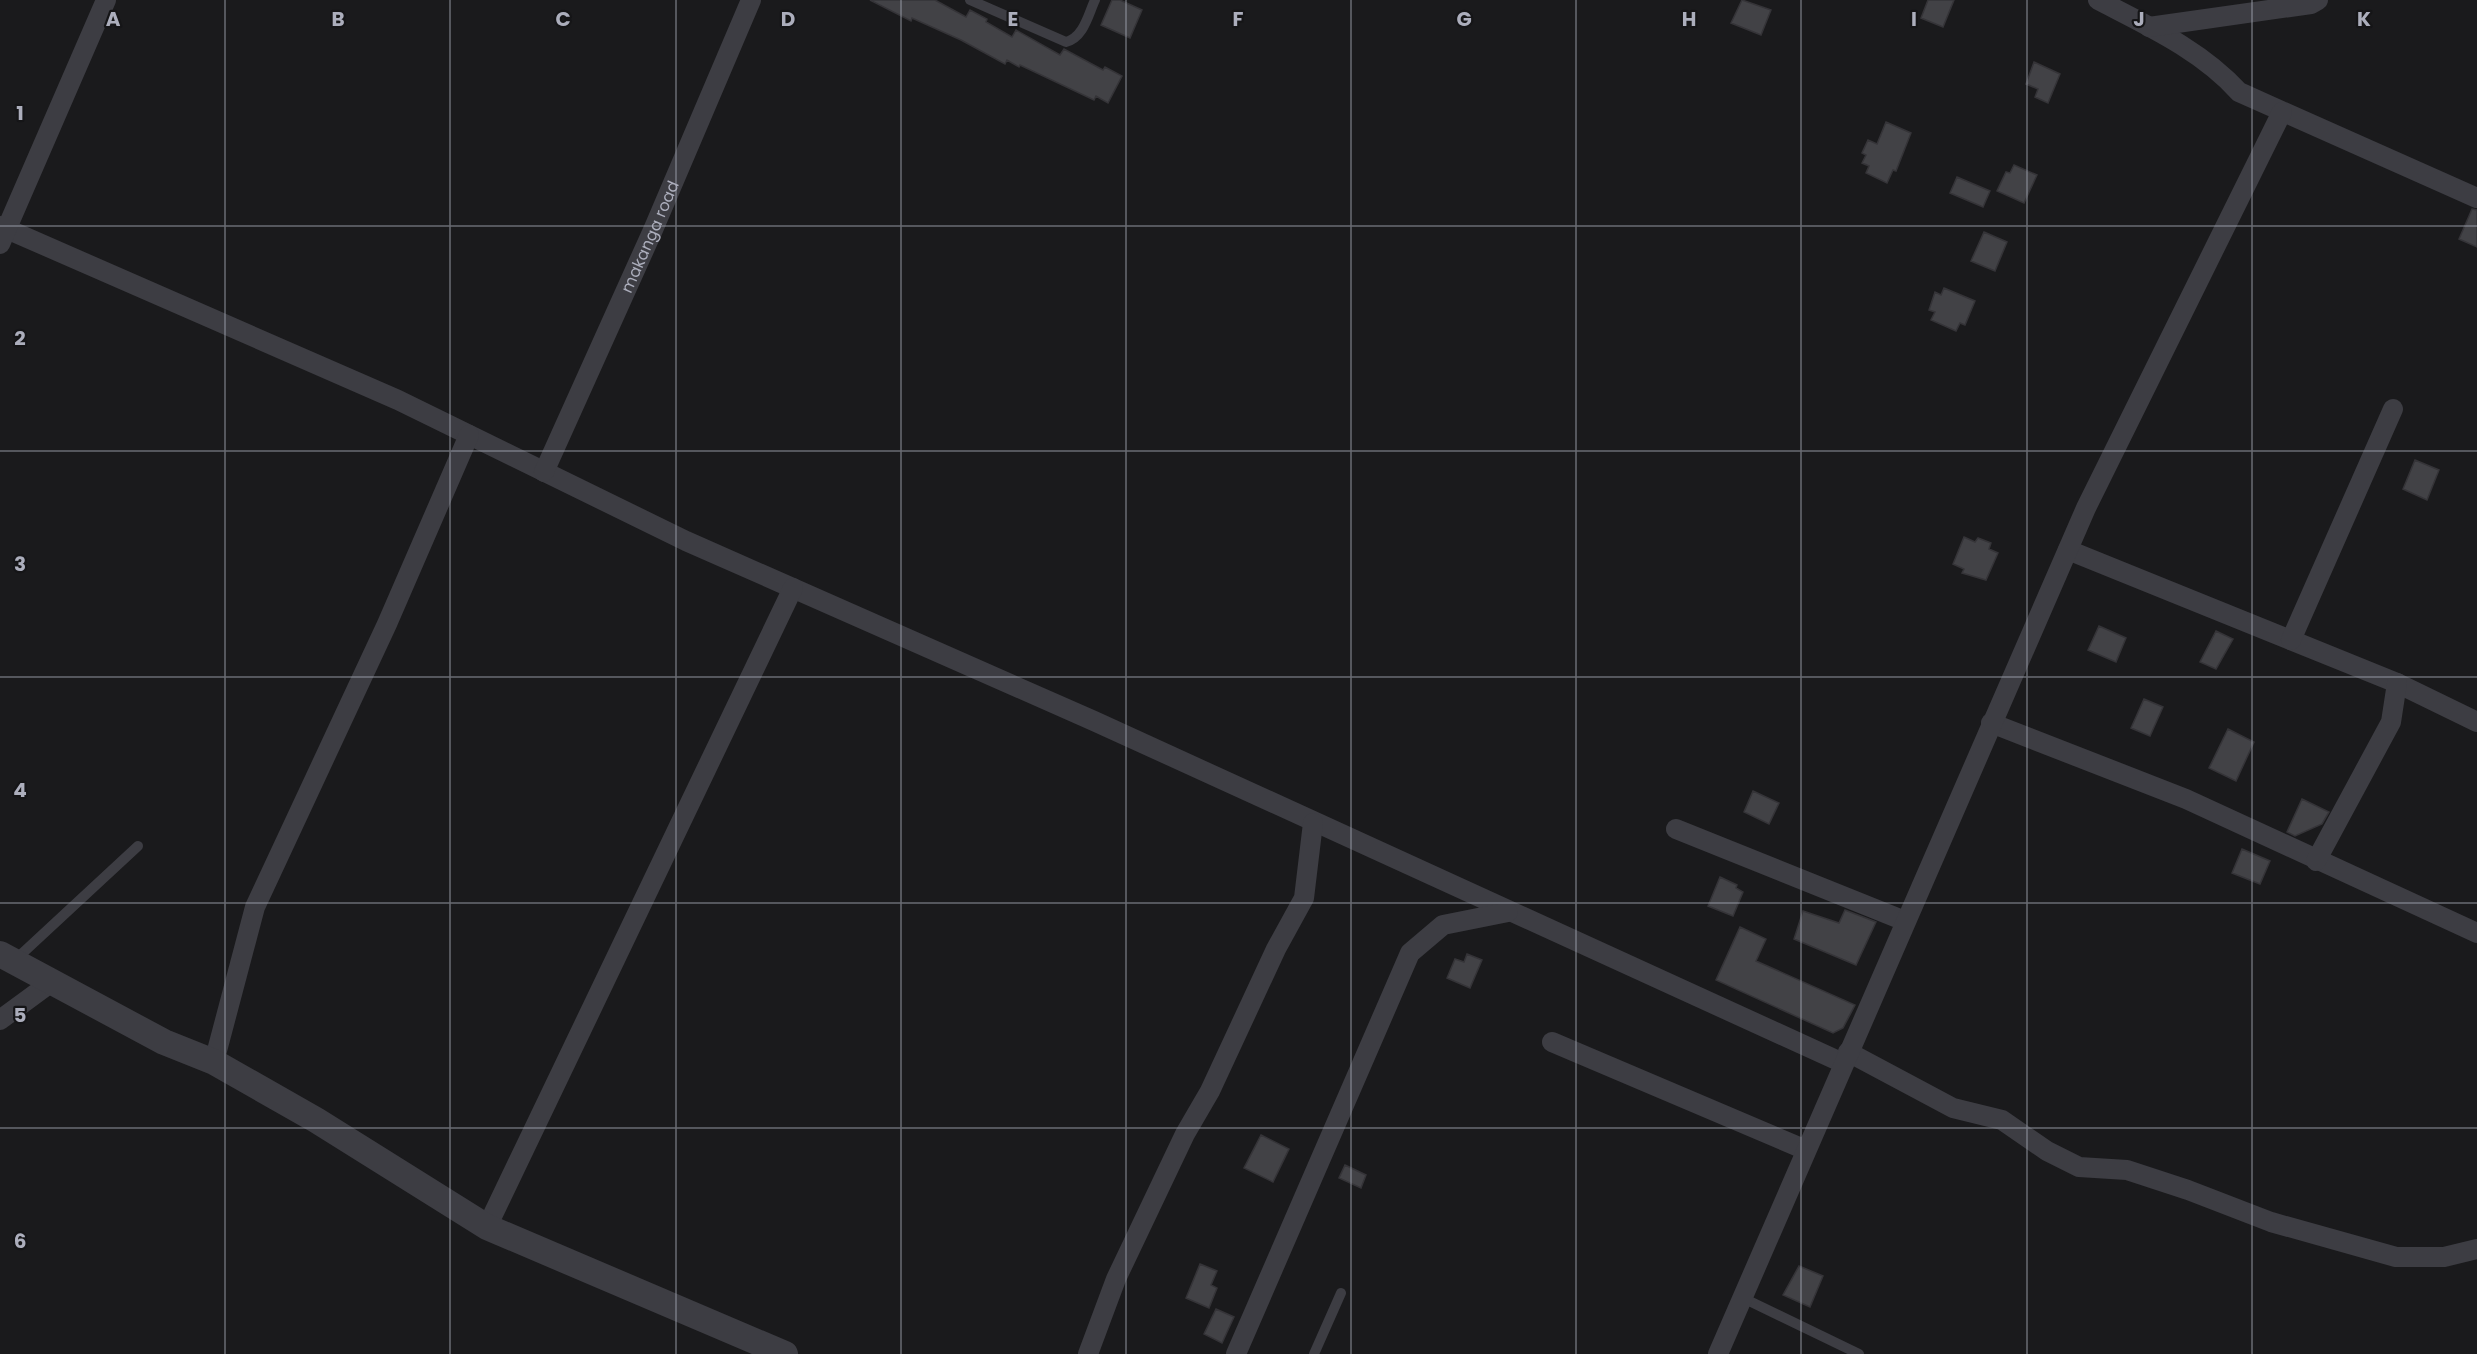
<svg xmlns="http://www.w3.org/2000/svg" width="2477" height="1354" font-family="Poppins,sans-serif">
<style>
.building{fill:#424246;stroke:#353438;stroke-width:1.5}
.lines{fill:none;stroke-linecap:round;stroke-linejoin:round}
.service{stroke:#3d3d43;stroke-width:10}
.minor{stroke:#3d3d43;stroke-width:20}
.tertiary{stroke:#3d3d43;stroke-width:26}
.grid{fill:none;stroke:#acaebc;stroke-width:1.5;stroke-opacity:0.55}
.labels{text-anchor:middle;stroke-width:4.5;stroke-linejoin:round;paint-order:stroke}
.street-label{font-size:16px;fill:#acaebc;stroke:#151517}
.grid-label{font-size:20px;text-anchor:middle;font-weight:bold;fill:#acaebc;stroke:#151517;stroke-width:4.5;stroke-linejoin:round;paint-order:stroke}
</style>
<rect width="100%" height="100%" fill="#1a1a1c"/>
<path class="building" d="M870 0H935L966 17 970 10 987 19 986 22 1012 37 1016 30 1060 55 1064 49 1103 70 1105 67 1122 76 1108 103 1096 96 1094 100 1020 65 1019 67 1007 60 1005 64 961 40 912 18 911 21Z
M1112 0H1120L1142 10 1130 38 1101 25Z
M1742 0 1771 10 1761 35 1731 23Z
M1928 0H1954L1943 27 1921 18Z
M2034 62 2060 74 2048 103 2035 97 2038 89 2026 84Z
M1886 122 1911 133 1896 171 1893 170 1887 183 1866 173 1869 166 1862 163 1866 155 1862 153 1868 140 1877 144Z
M2014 165 2037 175 2024 203 1997 191 2006 172 2010 173Z
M1957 177 1990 191 1983 207 1950 193Z
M2472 209 2477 210V247L2459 239Z
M1984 232 2007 242 1995 271 1971 261Z
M1944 288 1975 301 1965 325 1960 323 1956 331 1931 320 1935 312 1929 310 1935 292 1941 295Z
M2415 460 2439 470 2427 500 2403 489Z
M1964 537 1975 542 1978 538 1991 543 1989 549 1998 553 1986 580 1962 573 1964 569 1953 564Z
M2099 626 2126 638 2116 662 2088 650Z
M2216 631 2233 639 2216 669 2200 662Z
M2144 699 2163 707 2150 736 2131 728Z
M2228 729 2254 742 2236 781 2209 768Z
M1753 791 1779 803 1769 824 1744 812Z
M2302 799 2329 812 2322 824 2295 836 2287 832Z
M2242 849 2270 861 2260 884 2232 873Z
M1720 877 1737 885 1736 888 1743 892 1733 916 1708 906Z
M1845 910 1876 922 1856 965 1794 939 1803 911 1839 923Z
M1740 927 1766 939 1756 961 1855 1005 1843 1028 1833 1033 1716 980Z
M1467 954 1482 960 1470 988 1447 978 1455 959 1464 962Z
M1261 1135 1289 1149 1273 1182 1244 1168Z
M1345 1165 1366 1175 1361 1188 1339 1178Z
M1200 1264 1217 1271 1211 1285 1217 1288 1209 1308 1186 1298Z
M1799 1266 1823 1276 1810 1307 1783 1295Z
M1216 1309 1234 1317 1222 1343 1204 1334Z"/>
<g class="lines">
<path class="service" d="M970 0 1066 42C1084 37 1088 15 1095 0
M14 961 138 846
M1743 1298 1859 1354
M1314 1354 1341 1293"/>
<g class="minor">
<path d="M2098 0C2148 26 2201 50 2239 92L2477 198"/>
<path d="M2149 27 2311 4 2318 0"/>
<path d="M0 226 398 400 686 541 1094 721 1843 1063"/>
<path d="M0 244 106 0"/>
<path id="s1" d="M544 472 653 230 751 0"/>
<path d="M2068 550 2397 683 2477 722"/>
<path d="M2291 640 2393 409"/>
<path d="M1991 723 2186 799 2477 933"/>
<path d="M1676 829 1905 921"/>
<path d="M2316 861 2391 722 2397 683"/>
<path d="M0 1020 53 981"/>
<path d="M1552 1042 1806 1150"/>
<path d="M1848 1052 1953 1108 2002 1120 2047 1151 2079 1167 2127 1170 2188 1190 2271 1222 2396 1257H2444L2477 1249"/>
<path d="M214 1062 255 907 387 624 469 435"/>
<path d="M487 1227 793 588"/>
<path d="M1088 1354 1116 1279 1185 1134 1210 1091 1276 949 1304 898 1313 823"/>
<path d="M1236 1354 1410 953 1443 925 1508 912"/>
<path d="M1718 1354 2086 508 2282 112"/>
</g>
<path class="tertiary" d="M0 954 164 1042 214 1062 316 1120 487 1227 785 1354"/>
</g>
<path class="grid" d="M225 0V1354M450 0V1354M676 0V1354M901 0V1354M1126 0V1354M1351 0V1354M1576 0V1354M1801 0V1354M2027 0V1354M2252 0V1354M0 226H2477M0 451H2477M0 677H2477M0 903H2477M0 1128H2477"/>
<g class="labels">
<g class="street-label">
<text dy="6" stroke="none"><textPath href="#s1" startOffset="258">makanga road</textPath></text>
</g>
</g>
<g class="grid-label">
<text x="113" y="26">A</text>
<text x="338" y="26">B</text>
<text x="563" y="26">C</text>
<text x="788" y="26">D</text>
<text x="1013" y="26">E</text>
<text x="1238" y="26">F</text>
<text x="1464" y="26">G</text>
<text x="1689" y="26">H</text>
<text x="1914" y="26">I</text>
<text x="2139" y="26">J</text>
<text x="2364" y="26">K</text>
<text x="20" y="120">1</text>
<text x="20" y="345">2</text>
<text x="20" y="571">3</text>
<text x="20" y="797">4</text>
<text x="20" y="1022">5</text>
<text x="20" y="1248">6</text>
</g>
</svg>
